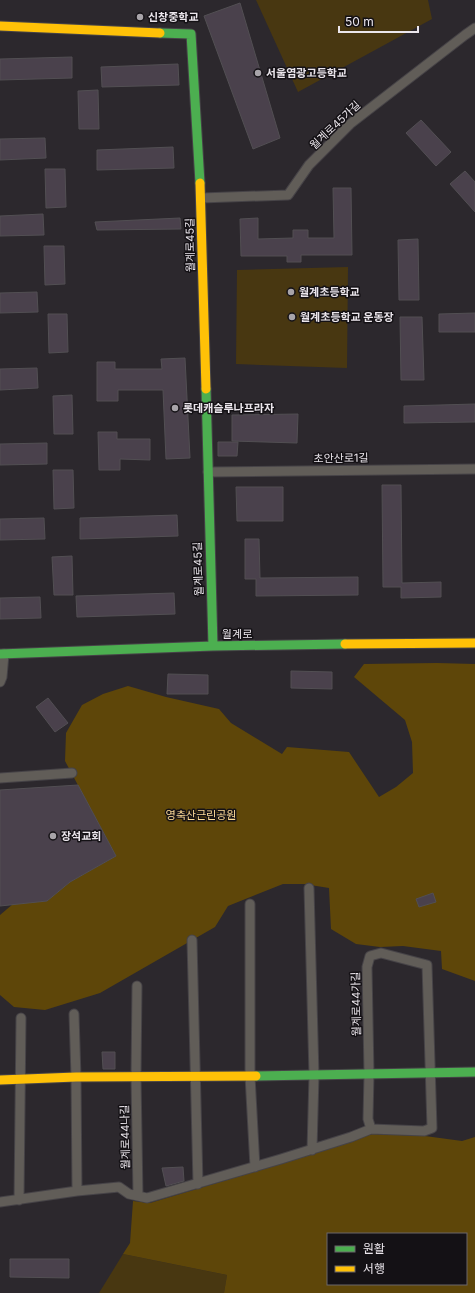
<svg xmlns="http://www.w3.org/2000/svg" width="475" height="1293" font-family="Inter,'Noto Sans KR',sans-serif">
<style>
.green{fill:#483711}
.forest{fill:#5e4609;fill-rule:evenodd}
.building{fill:#4a414c;stroke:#524f53}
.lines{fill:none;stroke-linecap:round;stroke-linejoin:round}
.street-casing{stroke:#464347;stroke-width:11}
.fast-casing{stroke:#464347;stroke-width:11}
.slow-casing{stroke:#464347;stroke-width:11}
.street{stroke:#615d58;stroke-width:9}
.fast{stroke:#4caf50;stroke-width:9}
.slow{stroke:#ffc107;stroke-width:9}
.poi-dot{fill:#a8a4a9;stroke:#141115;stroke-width:1.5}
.labels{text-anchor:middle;stroke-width:3;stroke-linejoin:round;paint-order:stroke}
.poi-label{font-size:11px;font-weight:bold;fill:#ebe6ec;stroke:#141115;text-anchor:start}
.street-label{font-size:11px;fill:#ebe6ec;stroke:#141115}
.park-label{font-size:11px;fill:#fd9;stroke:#141115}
</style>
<rect width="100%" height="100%" fill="#2c282d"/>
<path class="green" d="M256 0H428L432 19 298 92Z
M348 267 347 368 236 364 237 270Z
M123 1254 227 1275 224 1293H99Z"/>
<path class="forest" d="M437 663 475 664V981L442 969 441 951 403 946 380 947 356 944 331 929 329 888 304 884H283L228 906 215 927 100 993 45 1010 14 1007 0 995V915L13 904 47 901 70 882 116 856 65 761 66 733 82 705 103 694 128 686 166 697 219 709 231 723 282 754 287 747 349 752 379 797 396 787 413 773 412 742 405 720 354 677 364 664Z
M372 1134 425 1136 462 1141 475 1137V1293H224L227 1275 123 1254 130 1243 133 1201 150 1203 287 1162ZM328 1234H466V1284H328Z"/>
<path class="building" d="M240 3 280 138 253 149 204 16Z
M72 57V78L0 80V59Z
M178 64 179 85 102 87 101 67Z
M98 90 99 129H79L78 91Z
M421 120 451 152 436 166 406 133Z
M45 138 46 158 0 160V139Z
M173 147 174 168 97 170V150Z
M45 169H65L66 207 46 208Z
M465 171 475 182V212L450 184Z
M333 188H351L352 255H301V262H287V256H241L240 219 258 218V239L293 238V230H308V238H334Z
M43 214 44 235 0 236V216Z
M180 218 181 229 97 230 95 222Z
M418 239 419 300H399L398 240Z
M44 246H64L65 284 45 285Z
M37 292 38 312 0 313V293Z
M475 313V332H439V314Z
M48 314H67L68 352 49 353Z
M400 317H422L424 380H401Z
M185 358 190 458 166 459 163 390H118V401H97V362H115V369H162L161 359Z
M37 368 38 388 0 390V369Z
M72 395 73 434H54L53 396Z
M475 404V422L404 423V406Z
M298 414 297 443 232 441V415Z
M98 432H117V439H150V460L120 459V470H99Z
M218 442H238L237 456H218Z
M47 443V464L0 465V444Z
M53 470H73L74 508 54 509Z
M382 485H401L402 583 441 582V597L401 598V587H383Z
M236 487H283V521H237Z
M177 515 178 536 80 539V518Z
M44 518 45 539 0 540V519Z
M245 539H259L260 578 358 577V595L256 596V579H245Z
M72 556 73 595H54L52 557Z
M174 593 175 614 77 617 76 596Z
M40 597 41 618 0 619V598Z
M291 671 332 672V689L291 688Z
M168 674 208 675V694H167Z
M48 698 68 723 55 732 36 707Z
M78 785 116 856 70 882 47 901 0 906V790Z
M433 893 436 902 419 907 416 899Z
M102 1052H115V1069H103Z
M183 1167 184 1181 166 1186 162 1168Z
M10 1259H69V1278L10 1277Z"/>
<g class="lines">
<g class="street-casing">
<path id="street" d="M201 198 288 195 309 165 350 124 465 35 475 28
M208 472 475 469
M0 682 2 677 4 654
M0 778 72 773
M309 888 314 1075 312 1150
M250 904V1076L255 1167
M192 940 198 1184
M381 953 427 965 432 1128 424 1131 371 1129 368 1119 369 1074 367 967 370 956Z
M137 986 136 1077 138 1196
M74 1014 76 1077 77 1191
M19 1200 21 1018
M0 1202 77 1191 119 1187 129 1194 147 1198 281 1159 351 1137 371 1129"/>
</g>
<g class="fast-casing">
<path id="fast" d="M160 33 191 34 200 183
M206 389 213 646
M0 654 213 646 345 644
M256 1076 475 1072"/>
</g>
<g class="slow-casing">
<path id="slow" d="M0 26 160 33
M200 183 206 389
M345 644 475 643
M0 1080 76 1077 256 1076"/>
</g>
<use href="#street" class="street"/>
<use href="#fast" class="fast"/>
<use href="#slow" class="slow"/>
</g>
<g class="poi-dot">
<circle cx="140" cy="17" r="4"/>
<circle cx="258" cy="73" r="4"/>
<circle cx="291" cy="292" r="4"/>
<circle cx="292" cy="317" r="4"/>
<circle cx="175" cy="408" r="4"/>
<circle cx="53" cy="836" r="4"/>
</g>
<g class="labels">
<g class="poi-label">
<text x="148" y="21">신창중학교</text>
<text x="266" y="77">서울염광고등학교</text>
<text x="299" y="296">월계초등학교</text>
<text x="300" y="321">월계초등학교 운동장</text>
<text x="183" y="412">롯데캐슬루나프라자</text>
<text x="61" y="840">장석교회</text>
</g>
<g class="street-label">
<text transform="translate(335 125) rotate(-43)" y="4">월계로45가길</text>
<text transform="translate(190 245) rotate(-91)" y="4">월계로45길</text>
<text transform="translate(341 458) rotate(-1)" y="4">초안산로1길</text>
<text transform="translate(198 569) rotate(-92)" y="4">월계로45길</text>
<text x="237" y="638">월계로</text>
<text transform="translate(356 1004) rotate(-91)" y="4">월계로44가길</text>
<text transform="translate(125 1137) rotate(-91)" y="4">월계로44나길</text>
</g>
<g class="park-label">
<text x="201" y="819">영축산근린공원</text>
</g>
</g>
<rect x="327" y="1233" width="140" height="52" fill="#141115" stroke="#6a666b"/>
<rect x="335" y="1246" width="20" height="6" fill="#4caf50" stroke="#6a666b"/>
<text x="363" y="1253" font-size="12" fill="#ebe6ec">원활</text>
<rect x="335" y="1266" width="20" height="6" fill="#ffc107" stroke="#6a666b"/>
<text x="363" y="1273" font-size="12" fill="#ebe6ec">서행</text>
<path d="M339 26v6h79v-6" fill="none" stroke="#ebe6ec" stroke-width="2"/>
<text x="345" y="26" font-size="12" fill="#ebe6ec" stroke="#141115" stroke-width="3" paint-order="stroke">50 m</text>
</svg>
